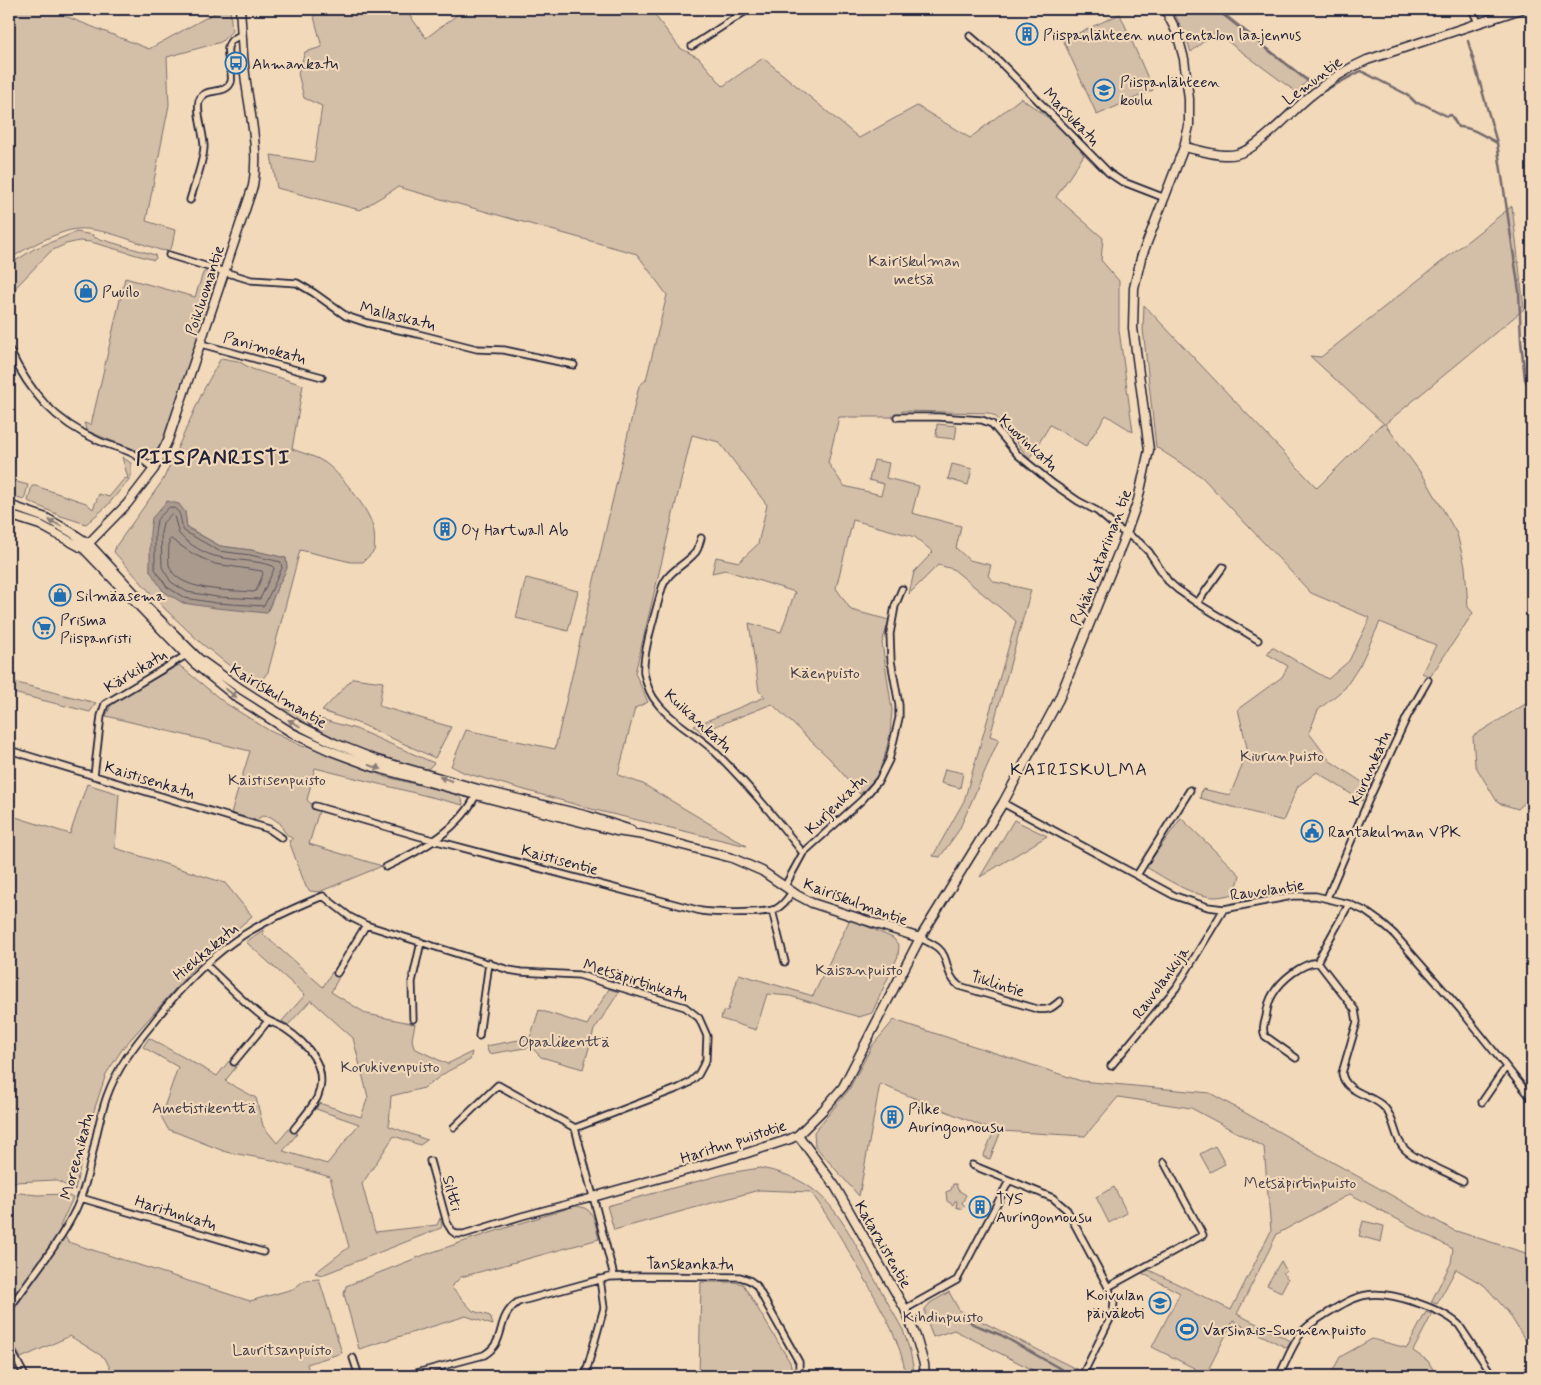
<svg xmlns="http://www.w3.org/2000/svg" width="1541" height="1385" font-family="Mynerve,sans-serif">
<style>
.green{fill:#d3bea7;stroke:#7a7071;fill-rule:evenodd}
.water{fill:#aa9a8e;stroke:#746a6d}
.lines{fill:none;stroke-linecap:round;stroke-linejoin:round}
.shore{stroke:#58525c;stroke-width:1}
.stream{stroke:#746a6d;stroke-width:2.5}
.minor-casing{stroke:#22223b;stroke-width:9}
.tertiary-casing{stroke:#22223b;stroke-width:11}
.minor{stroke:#f1d9b9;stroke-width:5.5}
.tertiary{stroke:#f1d9b9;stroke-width:8}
.oneway{fill:#8a7e7a}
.labels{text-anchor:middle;stroke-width:4.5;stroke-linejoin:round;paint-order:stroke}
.poi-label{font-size:16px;fill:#22223b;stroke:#f1d9b9;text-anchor:start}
.street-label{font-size:16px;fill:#22223b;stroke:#f1d9b9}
.park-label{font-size:16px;fill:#454151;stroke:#f1d9b9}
.neighbourhood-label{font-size:18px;letter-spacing:1px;fill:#22223b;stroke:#f1d9b9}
.district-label{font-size:21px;font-weight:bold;letter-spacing:1px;fill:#22223b;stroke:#f1d9b9}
</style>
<rect width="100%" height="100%" fill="#f1d9b9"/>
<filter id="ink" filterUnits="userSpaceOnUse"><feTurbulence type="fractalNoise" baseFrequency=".02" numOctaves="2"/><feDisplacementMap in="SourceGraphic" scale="10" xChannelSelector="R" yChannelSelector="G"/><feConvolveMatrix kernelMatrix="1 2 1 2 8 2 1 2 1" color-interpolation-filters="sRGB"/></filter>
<g filter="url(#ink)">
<path class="green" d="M9 9H47L149 49 222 9H230L232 31 221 42 167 57 169 105 146 221 175 230 172 246 168 251 160 250C138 243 101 227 78 229 60 230 23 249 9 260V56L12 50 9 48Z
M312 9H405L426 38 465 9H650L680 48 699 58 723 86 763 58 859 138 917 106 970 138 1021 98 1069 133 1084 155 1056 197 1103 238 1101 260 1119 281V330L1133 432 1106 415 1086 446 1050 425 1029 459 1000 421 995 416 989 413 902 411 900 417H839L828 463 844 486 881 495 884 484 869 480 874 460 889 463 886 478 919 486 912 513 961 526 956 548 969 560 991 565 988 576 995 582 1031 590 990 736 999 739 959 830 940 857 933 856 964 801 1016 621 953 569 938 565 909 594 914 572 933 552 915 537 853 520 836 588 851 610 889 620 882 643 892 710 890 734 883 763 879 773 873 781 860 794 830 759 772 704 701 732 694 726 765 697 759 691 749 623 781 632 795 592 725 570 712 573 716 557 739 562 758 544 767 505 719 442 692 435 635 673 648 702 635 708 618 775 643 784 747 846 595 810 465 773 451 766 466 730 555 749 639 386 646 380 667 295 637 254 398 187 360 210 277 188 271 155 314 162 322 106 304 98 298 73 305 52 322 47Z
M1172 9H1219L1308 80 1296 92 1215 32 1191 52 1185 34Z
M1120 14 1153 90 1097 115 1063 40Z
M1512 206 1524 309 1385 424 1426 480 1457 534 1465 566 1468 607 1473 613 1430 677 1422 673 1436 645 1380 622 1360 665 1345 688 1318 710 1309 733 1330 761 1365 784 1362 801 1317 772 1298 786 1283 821 1200 798 1202 789 1230 795 1248 752 1238 709 1282 677 1288 666 1267 654 1272 647 1328 679 1349 661 1370 618 1311 593 1202 477 1156 447 1143 329 1144 305 1317 488 1379 426 1384 424 1310 356 1321 357Z
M76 232 93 235V237L155 255 156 258 154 260 91 242 79 241 66 244 51 251 16 287 12 321 9 322V265L34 249Z
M207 270 214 274 213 285 217 288 166 435C161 445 157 454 145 454L87 431 84 423 91 425 125 278 195 297 203 273Z
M221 358 238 361 252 369 303 385 292 449C302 453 315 456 324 462 339 472 367 507 372 524 375 533 375 541 374 551L363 562H351L300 550 268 672 256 687 201 643 165 609 114 552 116 546 163 480 204 389ZM185 512 187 527 220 546 251 550 286 558 287 568 277 588 267 613 253 611 150 571 151 550Z
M937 424 957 426 955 439 936 437Z
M122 457 131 463V477L107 506 86 524 61 516 28 501 32 486H36L86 503 93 509 99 494 109 497 124 479 128 478Z
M952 464 972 469 968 485 948 479Z
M9 480 28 485 24 500 9 496Z
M526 578 578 591 568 631 516 618Z
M179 665 225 703 270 731 304 747 306 745 383 776 458 795 462 799 463 805 315 768 307 800 319 811 309 844 382 866 319 892 310 891 306 887 289 841 293 839C287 835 283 832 281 824L271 817 262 816 256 820 231 813 250 751 106 716 111 705 117 700Z
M353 678 383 682 379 706 451 727 435 758 363 725 322 711Z
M9 681 96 703 90 712 9 692Z
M1532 700V796L1518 809 1498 803 1475 765 1473 736Z
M281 708 356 729 434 763 429 768 424 769 391 760 330 738 280 711Z
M945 769 963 773 960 788 941 783Z
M87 784 119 794 115 848 225 883 252 916 197 964 123 1048 106 1074 89 1126 75 1190 55 1180 15 1182 9 1179V815L70 834Z
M1181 818 1240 875 1235 894C1229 895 1221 897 1215 897 1193 897 1165 878 1146 867Z
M1014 820 1047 836 980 877Z
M850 919 893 938 899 946 898 956 872 1013 859 1017 790 996 767 994 756 1030 721 1019 723 1012 728 1010 739 974 813 996Z
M263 930V934L323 987 332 972 339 977 331 992 367 1014 415 1024 412 1039 414 1048 447 1064 472 1052 470 1060 448 1071 424 1088 391 1096 389 1126 427 1140 420 1145 394 1136 362 1184 375 1232 437 1225 440 1218 442 1224 441 1228 322 1275 315 1273 349 1247 330 1177 272 1160 226 1152 168 1129 161 1116 178 1067 143 1047 149 1038 217 1076 229 1061 236 1067 225 1081 256 1098 263 1126 277 1143 290 1128 297 1134 283 1151 327 1164 359 1124 316 1109 319 1103 361 1117 368 1097 353 1038 311 1000 288 1025 282 1021 305 995 246 942Z
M609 989 619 992 594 1030 583 1069 541 1057 531 1047 489 1054 486 1046 530 1038 539 1010 587 1025Z
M894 1020 1081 1081 1210 1093 1453 1230 1532 1255V1351L1508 1312 1485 1286 1456 1269 1437 1304 1431 1302 1451 1263 1453 1249 1350 1194 1277 1234 1237 1314 1291 1341 1287 1348 1233 1321 1205 1376H1193L1196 1369 1152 1347 1180 1293 1142 1273 1149 1270 1231 1310 1271 1231 1264 1147 1191 1108 1118 1097 1085 1136 1001 1131 990 1159 983 1157 994 1131 880 1084 859 1196 815 1146 814 1132 848 1091 872 1046Z
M1215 1146 1225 1164 1210 1172 1200 1154Z
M760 1168C819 1178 838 1211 864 1260 877 1283 890 1307 903 1330L910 1351 915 1376H906C901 1342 884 1314 868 1284 850 1253 832 1222 811 1192L759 1190 614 1230 607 1206 728 1173Z
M953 1184H956L958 1190 966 1195 962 1203 965 1206 962 1209 956 1207 957 1201H955L953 1205 947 1201 946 1192 951 1190Z
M1114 1187 1127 1213 1109 1223 1096 1197Z
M9 1190 12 1192 37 1195 65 1194 73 1198 60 1226 68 1242 250 1301 293 1289 305 1280 319 1279 342 1353 307 1364 310 1376H114L105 1358 70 1336 21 1358C4 1326 4 1322 25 1292L17 1290 9 1302Z
M575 1206C596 1207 594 1223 599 1239L461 1277 451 1287 473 1311 490 1316 493 1325 466 1316 359 1349 344 1294 346 1286 424 1255 474 1238Z
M1363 1221 1384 1226 1381 1242 1359 1236Z
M1281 1261 1286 1270 1283 1273 1288 1279 1281 1292 1267 1285Z
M701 1282H734L743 1284 790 1362 793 1376H699Z
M949 1292 959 1310 1078 1370 1074 1376H1045L954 1330 933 1337 925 1317V1309L930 1303Z
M1426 1312 1432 1314 1413 1351 1428 1361 1437 1376H1330L1340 1357 1372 1339 1407 1348Z"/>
<path class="water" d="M167 501 179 504 185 512 187 528 220 546 251 550 286 558 287 568 277 588 267 613 216 608 183 603 163 591 150 571V532L152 518Z"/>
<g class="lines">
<path class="shore" d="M170 507C184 510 179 522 184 531L219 551 250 555 281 562 282 568 264 606 216 603 185 598 167 587 155 569V533L157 520Z
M172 514 174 516 179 534C188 544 206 555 219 557 237 561 256 560 273 566L274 569 260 599 217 597 187 592 171 582 162 567 161 533 163 523Z
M171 539 193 554 215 564 262 571 263 574 256 591 253 592C231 590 176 592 169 565 168 558 169 548 169 541Z"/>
<path class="stream" d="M1216 9 1309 82
M1468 41 1497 143
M1324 91 1361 71 1408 95 1416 103 1423 104 1447 116 1451 115 1458 127C1470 126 1486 137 1497 143L1519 291 1521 341 1525 379 1532 393
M964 1316 973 1324 1001 1335 1073 1376"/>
<g class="minor-casing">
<path id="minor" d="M1472 9 1478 22
M970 36 999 61 1109 173 1121 181 1165 198
M692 46 749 9
M190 200C195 183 203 164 204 147 204 134 196 113 199 101 204 86 226 96 231 82 235 68 215 42 242 35
M169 255 251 280 297 283 314 293 346 316 367 323 418 334 477 349 504 350 574 365
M201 344 322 377
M9 349C30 393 54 421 99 441 110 446 122 448 132 453 140 457 147 464 154 469
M897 417H938L982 420 992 424 1018 455 1052 483 1078 501 1097 511 1117 528 1139 542 1149 552 1168 581 1177 589 1197 603 1258 640
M701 538C699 545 698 551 693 555 683 566 667 572 662 588 657 608 642 653 644 673 646 683 651 696 658 704 673 723 696 734 713 750 746 782 775 817 803 853
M1197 603 1223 567
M9 750 269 829 282 838
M94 776 101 716 105 704 188 654
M1003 803 1175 896 1208 907 1224 909 1292 896H1316L1349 904 1365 911 1379 921 1394 934 1460 1009 1532 1099
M315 806 418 836 701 911C715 913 764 914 776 909 784 905 788 898 792 892
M386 867C420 851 461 829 477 793
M1137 875 1190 790
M785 886 803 853 862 800 879 780 889 760 899 718V705L891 661 890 634 895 606 902 589
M1327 898 1369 799 1407 717 1428 680
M1349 904 1319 958 1318 962 1355 1010 1357 1022 1342 1073C1345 1094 1373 1094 1385 1108 1396 1120 1394 1142 1408 1152 1424 1164 1445 1171 1463 1181
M772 910 785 962
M920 938C926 941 933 944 938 948 950 958 944 974 959 986L1037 1009C1048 1011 1052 1008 1060 1001
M206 965C225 982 243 1002 263 1017 269 1022 277 1024 284 1028 307 1043 330 1068 317 1098 311 1109 302 1119 294 1129
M337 973 366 925
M413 1019 412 982 421 942
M479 1036 489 963
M1296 1058 1265 1036C1262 1029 1264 1024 1266 1017 1267 1009 1269 1000 1273 994 1282 979 1301 964 1318 962
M234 1062 268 1021
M1111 1066 1176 988 1224 909
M1482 1102 1506 1067
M454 1127 498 1085 575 1128 614 1276
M430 1161 447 1223 452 1231 456 1234H464L522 1216 593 1197
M972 1165 1053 1198 1067 1210 1108 1287 1114 1301 1113 1313 1082 1376
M81 1198 263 1252
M1108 1287 1203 1235 1164 1162
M9 1309C31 1277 59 1244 76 1209 92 1174 94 1132 107 1096 117 1068 134 1046 153 1023 179 989 208 957 245 934 269 919 296 907 323 896L350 917 366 925 509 970 521 972 579 975 685 1007 699 1018 707 1036 706 1060 698 1075 689 1083 679 1088 575 1128
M905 1309 957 1280 1009 1181
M9 1346 25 1376
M353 1358 359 1376
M405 1376 484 1355C508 1341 494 1319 518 1302L609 1277 639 1276 740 1277 749 1280 756 1285 799 1362V1376
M585 1376 604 1308 600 1279
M1279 1376C1286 1362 1292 1345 1302 1332 1307 1325 1318 1319 1326 1314 1339 1306 1353 1297 1367 1295 1391 1291 1443 1309 1459 1325L1493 1376"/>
</g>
<g class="tertiary-casing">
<path id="tertiary" d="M1184 147C1201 150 1221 158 1237 154 1258 149 1292 111 1309 97 1327 82 1346 69 1367 60L1521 9
M9 505 46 518 71 532 89 544 148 608 199 659 241 689 298 725 334 743 377 760 478 789 588 816 631 830
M9 515 40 525 84 549 194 663 236 697 294 734 331 751 374 767 476 795 616 831 644 835 732 858 762 871 797 895 812 903 920 938
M85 547 127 504 154 469 168 440 253 186C260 148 249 111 245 74 242 53 242 31 240 9
M798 1135 835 1186 905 1309 916 1337 924 1364 925 1376
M593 1197 744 1154 790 1139 798 1135 823 1110 843 1087 920 938 1003 803 1059 699 1126 534 1138 500 1149 450 1133 328 1134 288 1141 258 1184 147 1189 126V99L1184 59 1177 33 1165 9"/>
</g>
<use href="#minor" class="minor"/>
<use href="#tertiary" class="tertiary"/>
</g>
<defs><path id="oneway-solid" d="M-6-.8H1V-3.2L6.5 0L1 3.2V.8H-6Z" transform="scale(1.25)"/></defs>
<g class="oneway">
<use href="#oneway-solid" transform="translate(55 523) rotate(-152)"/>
<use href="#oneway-solid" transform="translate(231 693) rotate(38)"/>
<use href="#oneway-solid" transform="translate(294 723) rotate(-150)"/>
<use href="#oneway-solid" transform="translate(375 767) rotate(18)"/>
<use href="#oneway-solid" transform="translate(446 779) rotate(-163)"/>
</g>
</g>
<defs>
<g id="building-ring" transform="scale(1.125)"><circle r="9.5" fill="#f1d9b9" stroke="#1f6fb2" stroke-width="1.5"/><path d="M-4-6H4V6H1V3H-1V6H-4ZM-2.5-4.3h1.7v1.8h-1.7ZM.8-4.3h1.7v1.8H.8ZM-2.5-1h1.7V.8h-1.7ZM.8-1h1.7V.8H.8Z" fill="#1f6fb2"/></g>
<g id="bus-ring" transform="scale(1.125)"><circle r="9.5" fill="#f1d9b9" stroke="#1f6fb2" stroke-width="1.5"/><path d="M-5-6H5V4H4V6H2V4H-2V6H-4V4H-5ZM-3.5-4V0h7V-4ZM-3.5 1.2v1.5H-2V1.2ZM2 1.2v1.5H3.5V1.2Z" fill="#1f6fb2"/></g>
<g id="school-ring" transform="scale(1.125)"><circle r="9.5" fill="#f1d9b9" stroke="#1f6fb2" stroke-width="1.5"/><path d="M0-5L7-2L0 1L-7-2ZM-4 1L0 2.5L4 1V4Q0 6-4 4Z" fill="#1f6fb2"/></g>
<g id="shop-ring" transform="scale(1.125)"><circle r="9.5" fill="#f1d9b9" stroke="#1f6fb2" stroke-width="1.5"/><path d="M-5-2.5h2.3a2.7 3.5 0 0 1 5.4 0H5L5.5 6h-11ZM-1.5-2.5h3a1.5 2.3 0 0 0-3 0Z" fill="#1f6fb2"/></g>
<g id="supermarket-ring" transform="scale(1.125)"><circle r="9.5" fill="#f1d9b9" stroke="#1f6fb2" stroke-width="1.5"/><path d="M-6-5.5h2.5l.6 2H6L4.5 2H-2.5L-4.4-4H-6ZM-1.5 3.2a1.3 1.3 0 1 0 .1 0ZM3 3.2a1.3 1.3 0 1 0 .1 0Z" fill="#1f6fb2"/></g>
<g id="civic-ring" transform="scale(1.125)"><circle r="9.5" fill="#f1d9b9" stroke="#1f6fb2" stroke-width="1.5"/><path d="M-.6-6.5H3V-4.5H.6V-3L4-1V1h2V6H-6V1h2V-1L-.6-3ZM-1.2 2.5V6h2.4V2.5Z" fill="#1f6fb2"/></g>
<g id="stadium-ring" transform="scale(1.125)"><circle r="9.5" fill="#f1d9b9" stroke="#1f6fb2" stroke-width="1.5"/><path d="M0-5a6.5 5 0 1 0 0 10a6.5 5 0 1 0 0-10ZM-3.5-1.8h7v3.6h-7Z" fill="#1f6fb2"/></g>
</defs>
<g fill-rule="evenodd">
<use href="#building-ring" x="1027" y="34"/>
<use href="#bus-ring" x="236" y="63"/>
<use href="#school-ring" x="1104" y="90"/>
<use href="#shop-ring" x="86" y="291"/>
<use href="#building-ring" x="445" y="529"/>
<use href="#shop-ring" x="60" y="595"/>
<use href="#supermarket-ring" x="44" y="628"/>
<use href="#civic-ring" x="1312" y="831"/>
<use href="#building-ring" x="892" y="1117"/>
<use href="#building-ring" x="980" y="1207"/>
<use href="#school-ring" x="1160" y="1303"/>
<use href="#stadium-ring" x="1187" y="1329"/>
</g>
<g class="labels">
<g class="poi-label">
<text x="1043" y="40">Piispanlähteen nuortentalon laajennus</text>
<text x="252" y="69">Ahmankatu</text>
<text x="1120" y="87">Piispanlähteen<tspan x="1120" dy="18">koulu</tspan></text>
<text x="102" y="297">Puuilo</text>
<text x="461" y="535">Oy Hartwall Ab</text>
<text x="76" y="601">Silmäasema</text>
<text x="60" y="625">Prisma<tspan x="60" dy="18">Piispanristi</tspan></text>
<text x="1328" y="837">Rantakulman VPK</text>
<text x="908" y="1114">Pilke<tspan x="908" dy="18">Auringonnousu</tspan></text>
<text x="996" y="1204">TYS<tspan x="996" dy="18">Auringonnousu</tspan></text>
<text x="1144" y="1300" text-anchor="end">Koivulan<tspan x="1144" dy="18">päiväkoti</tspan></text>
<text x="1203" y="1335">Varsinais-Suomenpuisto</text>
</g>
<g class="street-label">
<text transform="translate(1312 80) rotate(-37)" y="6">Lemuntie</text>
<text transform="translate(1072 116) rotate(46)" y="6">Marsukatu</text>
<text transform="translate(204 290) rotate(-72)" y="6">Poikluomantie</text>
<text transform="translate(398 315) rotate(14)" y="6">Mallaskatu</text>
<text transform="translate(265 347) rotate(15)" y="6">Panimokatu</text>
<text transform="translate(1029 442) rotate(43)" y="6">Kuovinkatu</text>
<text transform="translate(1100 557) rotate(-69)" y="6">Pyhän Katariinan tie</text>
<text transform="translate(135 670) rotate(-31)" y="6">Kärkikatu</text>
<text transform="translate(279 695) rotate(31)" y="6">Kairiskulmantie</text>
<text transform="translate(699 720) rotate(42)" y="6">Kuikankatu</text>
<text transform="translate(1369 768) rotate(-66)" y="6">Kiurunkatu</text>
<text transform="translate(150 779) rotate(17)" y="6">Kaistisenkatu</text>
<text transform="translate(835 804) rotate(-44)" y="6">Kurjenkatu</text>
<text transform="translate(560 859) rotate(15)" y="6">Kaistisentie</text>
<text transform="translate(1267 889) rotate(-8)" y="6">Rauvolantie</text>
<text transform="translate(856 901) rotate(20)" y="6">Kairiskulmantie</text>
<text transform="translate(205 951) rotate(-40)" y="6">Hiekkakatu</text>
<text transform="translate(636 979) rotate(17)" y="6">Metsäpirtinkatu</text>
<text transform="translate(1160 982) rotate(-54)" y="6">Rauvolankuja</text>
<text transform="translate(998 983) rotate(17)" y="6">Tiklintie</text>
<text transform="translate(733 1141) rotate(-18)" y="6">Haritun puistotie</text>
<text transform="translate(76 1156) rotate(-75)" y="6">Moreenikatu</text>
<text transform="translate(453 1193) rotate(75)" y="6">Siltti</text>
<text transform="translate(176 1212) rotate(17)" y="6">Haritunkatu</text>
<text transform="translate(884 1244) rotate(60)" y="6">Kataraistentie</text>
<text transform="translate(690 1263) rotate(1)" y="6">Tanskankatu</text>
</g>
<g class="park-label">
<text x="914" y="266">Kairiskulman<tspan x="914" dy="18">metsä</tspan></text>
<text x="825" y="678">Käenpuisto</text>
<text x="1282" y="761">Kiurunpuisto</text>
<text x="277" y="785">Kaistisenpuisto</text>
<text x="859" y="975">Kaisanpuisto</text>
<text x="564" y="1047">Opaalikenttä</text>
<text x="390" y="1072">Korukivenpuisto</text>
<text x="204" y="1113">Ametistikenttä</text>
<text x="1300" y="1188">Metsäpirtinpuisto</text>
<text x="943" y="1322">Kihdinpuisto</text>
<text x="282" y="1355">Lauritsanpuisto</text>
</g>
<g class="neighbourhood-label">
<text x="1079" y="775">KAIRISKULMA</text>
</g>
<g class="district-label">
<text x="213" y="464">PIISPANRISTI</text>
</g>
</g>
<rect width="1541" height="1385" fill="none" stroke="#f1d9b9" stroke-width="30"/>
<rect x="15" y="15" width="1511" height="1355" fill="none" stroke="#22223b" stroke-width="2" filter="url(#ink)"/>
</svg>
